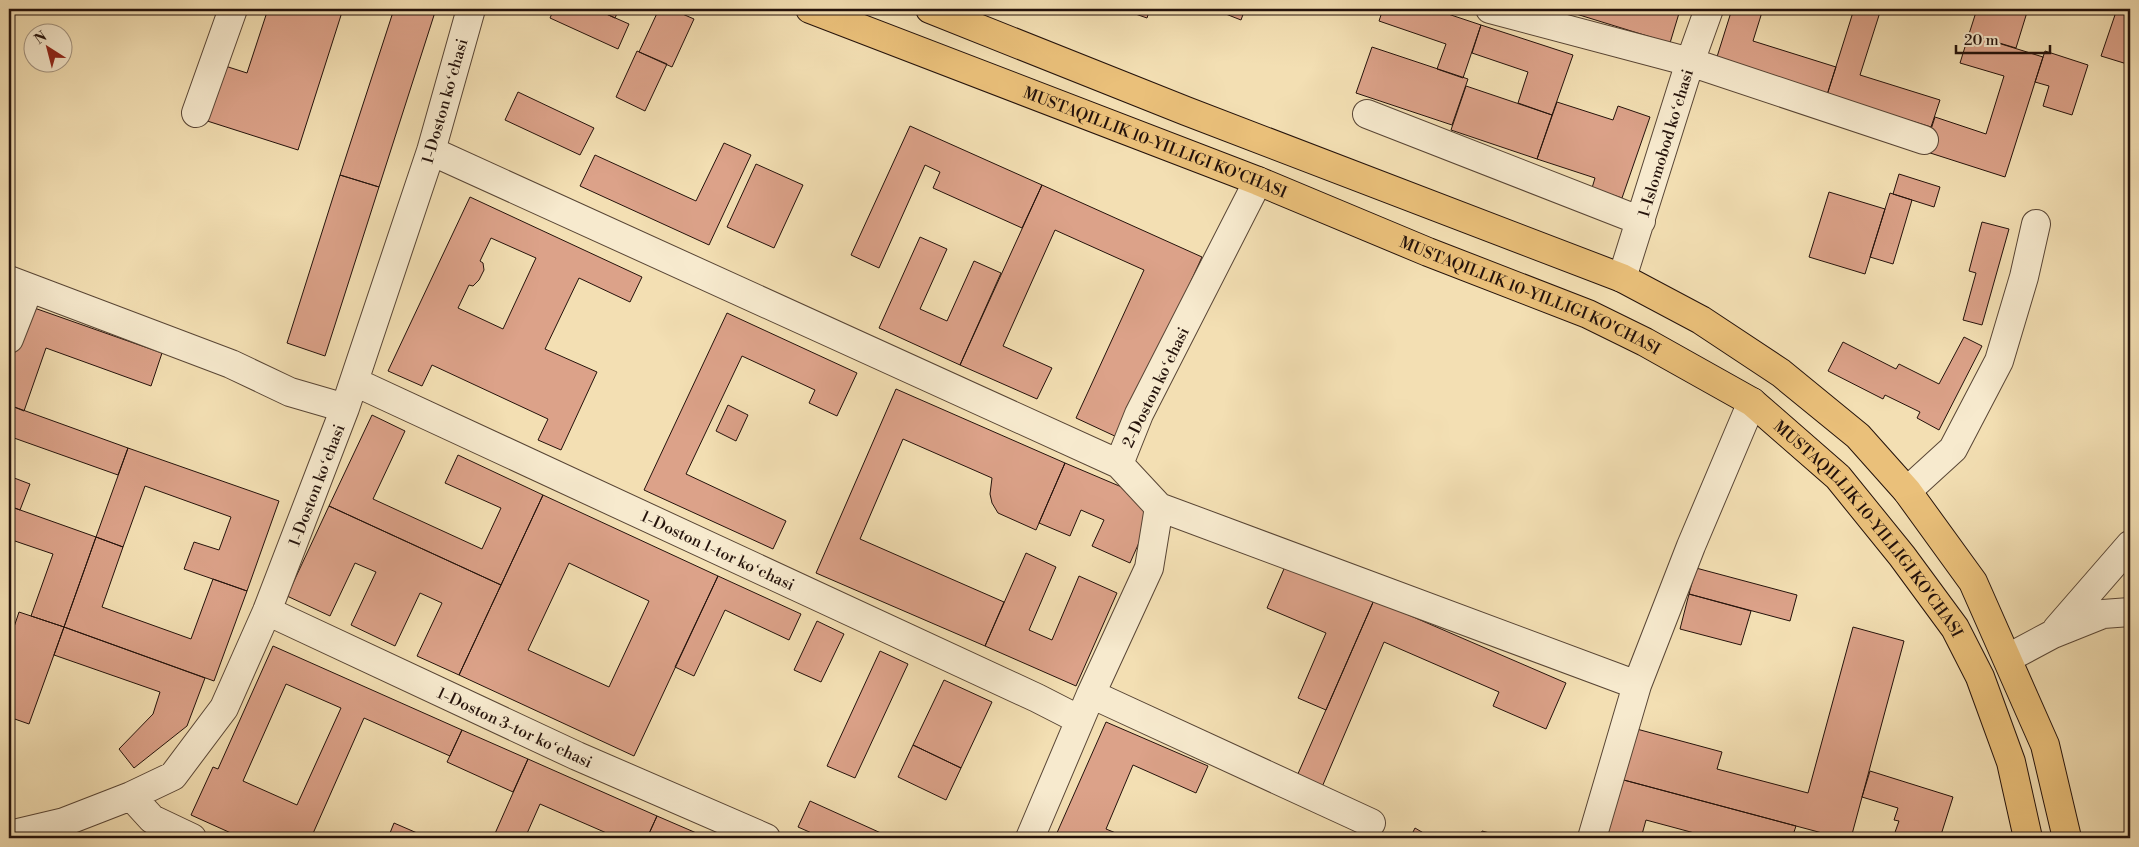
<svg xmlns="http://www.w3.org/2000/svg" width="2139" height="847" font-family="'Libre Bodoni',serif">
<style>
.building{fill:#dca289;stroke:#24120b;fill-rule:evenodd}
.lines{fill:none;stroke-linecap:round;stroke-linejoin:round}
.minor-casing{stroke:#584535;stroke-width:30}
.major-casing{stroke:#24120b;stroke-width:30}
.minor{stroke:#f7eace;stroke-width:28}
.major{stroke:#eac07a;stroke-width:28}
.labels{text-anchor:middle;stroke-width:5;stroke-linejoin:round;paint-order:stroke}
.street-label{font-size:16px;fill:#24120b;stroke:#f7eace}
</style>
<rect width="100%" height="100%" fill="#f3dfb3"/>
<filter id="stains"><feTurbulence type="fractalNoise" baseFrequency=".004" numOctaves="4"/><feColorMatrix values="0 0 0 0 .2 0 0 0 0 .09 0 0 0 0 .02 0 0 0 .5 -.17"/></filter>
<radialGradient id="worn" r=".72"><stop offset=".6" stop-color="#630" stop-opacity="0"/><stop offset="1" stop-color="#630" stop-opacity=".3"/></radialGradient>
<path class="building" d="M268 9H343L298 150 201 119 219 64 247 73Z
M394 9H436L379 187 340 175Z
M554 9H595L629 24 618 49 550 18Z
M595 9H619L615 18Z
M659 9H671L694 19 672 67 639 52Z
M1121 9H1150L1147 18Z
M1213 9H1245L1241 20Z
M1383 9H1433L1481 25 1463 78 1437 69 1446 44 1379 21Z
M1560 9H1676L1680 10 1670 43Z
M1732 9H1763L1753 41 1836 67 1827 95 1716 60Z
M1854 9H1881L1860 75 1940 100 1931 127 1827 95Z
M1977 9H2028L2016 48 1969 34Z
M2117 9H2130V55L2127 64 2101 56Z
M1481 25 1573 55 1552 115 1518 103 1528 72 1472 53Z
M1969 34 2043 57 2005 177 1924 151 1935 117 1986 134 2004 76 1960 63Z
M1372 47 1468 79 1452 125 1356 93Z
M637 51 667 64 645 111 616 97Z
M2045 51 2088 65 2072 115 2043 106 2049 86 2035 82Z
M1466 86 1552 115 1537 159 1451 130Z
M518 92 594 128 580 155 505 120Z
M1557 102 1613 120 1618 106 1650 117 1622 198 1592 188 1595 178 1537 159Z
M910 126 1042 185 1022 228 933 188 940 172 925 165 879 268 851 255Z
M724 143 751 155 709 245 580 186 595 155 696 201Z
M756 164 803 185 774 248 727 227Z
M1899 174 1940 187 1934 207 1893 194Z
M340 175 379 187 325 356 287 343Z
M1042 185 1202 257 1119 438 1076 418 1144 270 1055 230 1003 346 1052 368 1037 399 960 365Z
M1829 192 1885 209 1865 274 1809 257Z
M1890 193 1912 200 1893 264 1870 257Z
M470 197 642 277 630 302 579 278 545 349 597 372 561 450 538 440 548 419 432 365 422 386 388 371ZM491 238 536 258 503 329 458 308 469 285 473 286 479 280 484 270 483 263 480 261Z
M1982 222 2009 229 1982 325 1963 320 1976 273 1969 271Z
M920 237 947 249 920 309 947 321 974 261 1001 273 960 365 879 328Z
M23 304 162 353 151 386 46 348 24 411 9 405V344Z
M727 313 857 373 837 416 809 403 815 390 742 356 686 474 786 521 773 549 644 490Z
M1964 337 1982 346 1939 430 1917 418 1920 412 1885 395 1883 399 1828 371 1843 342 1896 369 1899 364 1939 384Z
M896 389 1065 463 1036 530 998 513 992 503 990 494 992 478 903 439 860 539 1004 602 985 646 816 573Z
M9 405 128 448 118 475 14 438 9 453Z
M728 405 748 415 736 441 716 431Z
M372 415 405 431 373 499 482 549 501 508 445 483 458 455 543 495 501 585 329 506Z
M128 448 279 501 247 591 184 569 194 542 219 550 231 517 145 486 123 547 96 537Z
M1065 463 1157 502 1130 563 1092 546 1104 520 1081 510 1070 536 1039 523Z
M9 476 30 484 20 510 9 506Z
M543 495 718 576 634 756 459 675ZM569 563 649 601 609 687 528 650Z
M9 506 96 537 64 627 31 616 53 554 9 539Z
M329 506 501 585 459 675 417 656 442 603 420 593 395 646 351 625 376 572 355 563 330 616 287 596Z
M96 537 123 547 102 607 191 639 213 579 247 591 214 681 64 627Z
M1026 553 1056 567 1029 630 1052 640 1079 576 1117 593 1076 686 985 646Z
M1287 562 1374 600 1326 710 1298 698 1326 633 1267 608Z
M1696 568 1797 595 1790 621 1689 594Z
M718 576 801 614 789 640 725 610 694 676 675 667Z
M1689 594 1751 611 1741 645 1680 629Z
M1374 600 1566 683 1546 729 1493 706 1499 692 1384 642 1322 787 1297 776Z
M19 612 64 627 29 724 9 717V642Z
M817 621 844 634 821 682 794 670Z
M64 627 205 678 187 726 134 768 119 749 153 714 160 692 54 655Z
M1853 627 1904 641 1851 838H1841L1620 779 1633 728 1722 752 1717 769 1808 793Z
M273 646 462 730 450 756 364 718 311 838H242L191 815 213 767 218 769ZM286 684 341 708 297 805 243 781Z
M880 651 908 664 855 778 827 766Z
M944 680 992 702 961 768 913 745Z
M1106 722 1208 766 1196 793 1133 765 1106 829 1128 838H1065L1056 835Z
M462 730 528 759 513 792 447 762Z
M913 745 961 768 946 800 898 777Z
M528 759 657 816 647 838H618L540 804 525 838H493Z
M1870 771 1953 797 1940 838H1893L1899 821 1894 820 1898 808 1862 797Z
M1620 779 1796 826 1792 838H1713L1646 820 1641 838H1604Z
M810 801 892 838H823L798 827Z
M657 816 708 838H647Z
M394 823 424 836 423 838H388Z
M1415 828 1432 838H1410Z
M1482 831 1509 838H1480Z
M1852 833 1868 838H1851Z"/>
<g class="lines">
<g class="minor-casing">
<path id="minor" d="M1490 9 1690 62 1924 140
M196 113 233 9
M1367 114 1641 221
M431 151 1119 464
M1622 278 1690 62 1709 9
M9 280 231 364 290 392 345 408
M9 339 29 288
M355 382 1037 698 1080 720
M1907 491 1953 449 1999 361 2024 277 2036 224
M1159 507 1637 685
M267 611 577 756 766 838
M2057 629 2130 545
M2008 658 2053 634 2103 614 2130 612
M1091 694 1371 823
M131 796 152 819 192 838
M9 835 64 822 131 796 173 776 224 708 267 611 345 408 431 151 471 9
M1030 838 1091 694 1149 568 1159 507 1119 464 1139 414 1258 181
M1592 838 1637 685 1691 546 1752 402"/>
</g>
<g class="major-casing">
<g id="major">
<path id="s1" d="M810 9 1258 181 1428 252 1588 314 1645 342 1752 402 1838 477 1902 556 1955 628 1980 677 2011 762 2028 838"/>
<path d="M930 9 1186 111 1622 278 1701 320 1781 373 1858 436 1907 491 1973 582 2045 745 2067 838"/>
</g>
</g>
<use href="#minor" class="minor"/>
<use href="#major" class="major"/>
</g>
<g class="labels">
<g class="street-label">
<text transform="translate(444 101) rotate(-74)" y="6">1-Doston koʻchasi</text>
<text dy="6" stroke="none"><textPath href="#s1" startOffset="370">MUSTAQILLIK 10-YILLIGI KO'CHASI</textPath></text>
<text transform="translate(1665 143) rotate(-73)" y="6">1-Islomobod koʻchasi</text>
<text dy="6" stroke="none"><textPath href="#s1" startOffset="775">MUSTAQILLIK 10-YILLIGI KO'CHASI</textPath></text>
<text transform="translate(1155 387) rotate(-64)" y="6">2-Doston koʻchasi</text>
<text transform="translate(316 485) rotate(-69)" y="6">1-Doston koʻchasi</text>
<text dy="6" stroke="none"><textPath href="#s1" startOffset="1195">MUSTAQILLIK 10-YILLIGI KO'CHASI</textPath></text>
<text transform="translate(718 550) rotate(25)" y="6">1-Doston 1-tor koʻchasi</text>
<text transform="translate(515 727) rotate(25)" y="6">1-Doston 3-tor koʻchasi</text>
</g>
</g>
<rect width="2139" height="847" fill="none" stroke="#f3dfb3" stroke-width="30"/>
<rect x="10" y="10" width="2119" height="827" fill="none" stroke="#24120b" stroke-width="2.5"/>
<rect x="15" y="15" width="2109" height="817" fill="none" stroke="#24120b"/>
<g transform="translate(48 48) rotate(324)"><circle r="24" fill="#f7eace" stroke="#a39480"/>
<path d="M0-4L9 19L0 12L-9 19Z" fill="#8f2418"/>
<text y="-8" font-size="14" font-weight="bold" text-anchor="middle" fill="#24120b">N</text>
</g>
<path d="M1956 45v8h94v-8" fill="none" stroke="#24120b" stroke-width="2.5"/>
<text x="1964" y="45" font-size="15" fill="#24120b" stroke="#f7eace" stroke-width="4" paint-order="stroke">20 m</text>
<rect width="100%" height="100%" filter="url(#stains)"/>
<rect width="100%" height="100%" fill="url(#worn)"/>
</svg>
